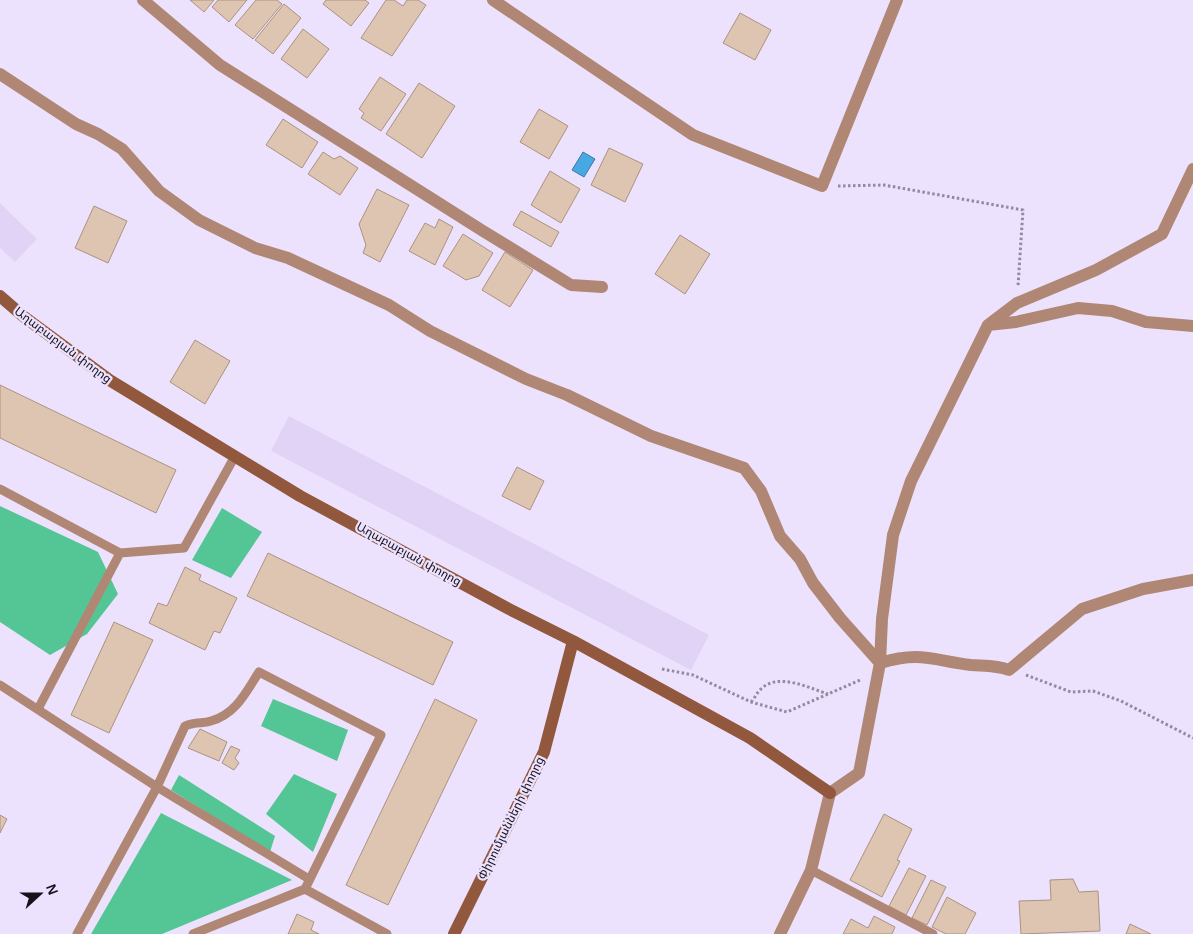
<svg xmlns="http://www.w3.org/2000/svg" width="1193" height="934" font-family="Arial,'Noto Sans Armenian',sans-serif">
<style>
.built{fill:#e1d3f6}
.forest{fill:#54c594}
.water{fill:#47a8e4;stroke:#387ba8}
.building{fill:#dec5b2;stroke:#ab9280}
.lines{fill:none;stroke-linecap:round;stroke-linejoin:round}
.path{stroke:#928a9e;stroke-width:3;stroke-dasharray:2.5 2.5;stroke-linecap:butt}
.lane{stroke:#b08775;stroke-width:9}
.street{stroke:#b08775;stroke-width:12}
.secondary{stroke:#91583d;stroke-width:12}
.labels{text-anchor:middle;stroke-width:4.5;stroke-linejoin:round;paint-order:stroke}
.street-label{font-size:12px;fill:#16121c;stroke:#ede2fd}
</style>
<rect width="100%" height="100%" fill="#ede2fd"/>
<path class="built" d="M0 203 37 239 15 262 0 248Z
M289 416 709 635 691 670 271 451Z"/>
<path class="forest" d="M0 506 98 552 118 594 87 634 50 655 0 622Z
M222 508 262 532 231 578 192 560Z
M273 699 348 730 337 761 261 726Z
M294 774 337 794 313 852 266 814Z
M179 775 275 836 270 852 171 790Z
M161 813 292 880 162 934H91Z"/>
<path class="water" d="M583 152 595 159 584 177 572 170Z"/>
<path class="building" d="M190 0H214L204 12Z
M218 0H247L229 22 212 7Z
M256 0H277L282 4 253 39 235 25Z
M326 0H365L369 3 351 26 323 4Z
M386 0H394L403 6 407 0H418L426 5 392 56 361 38Z
M284 4 301 18 273 54 255 40Z
M740 13 771 30 755 60 723 43Z
M303 29 329 49 307 78 281 59Z
M380 77 406 94 381 131 361 118 364 113 359 109Z
M419 83 455 106 422 158 386 134Z
M539 109 568 126 549 159 520 142Z
M283 119 318 142 302 168 266 145Z
M609 148 643 164 625 202 591 185Z
M323 152 334 159 340 156 358 168 340 195 308 174Z
M550 171 580 189 561 223 531 205Z
M377 189 409 205 380 262 363 253 366 245 359 224Z
M94 206 127 221 108 263 75 248Z
M521 211 559 232 551 247 513 225Z
M439 219 453 227 435 265 409 251 425 223 435 228Z
M463 234 493 253 479 276 466 280 443 266Z
M680 235 710 254 685 294 655 274Z
M505 252 533 270 510 307 482 290Z
M195 340 230 361 205 404 170 382Z
M0 385 176 470 156 513 0 438Z
M517 467 544 481 530 510 502 496Z
M268 553 453 642 433 685 247 596Z
M185 567 201 575 199 580 237 598 220 633 214 631 205 650 149 623 158 603 167 606Z
M114 622 153 640 109 733 71 715Z
M435 699 477 720 388 905 346 885Z
M200 729 227 742 219 761 188 748Z
M231 746 240 750 235 758 239 763 234 770 222 763Z
M884 814 912 829 897 860 900 861 882 897 850 880Z
M0 815 7 819 0 833Z
M909 868 926 876 906 915 889 906Z
M1073 879 1079 892 1098 891 1100 931 1021 934 1019 901 1051 900 1050 880Z
M931 880 946 887 927 925 912 918Z
M947 897 976 913 965 934H946L932 927Z
M297 914 314 922 311 930 319 934H288Z
M874 916 895 927 892 934H843L851 919 868 928Z
M1130 924 1151 934H1126Z"/>
<g class="lines">
<path class="path" d="M838 186 884 185 1023 210 1018 286
M662 669 693 675 751 702 787 712 860 680
M1026 675 1071 692 1093 691 1121 701 1193 738
M751 702C755 698 757 692 761 689 778 672 809 688 828 694"/>
<path class="lane" d="M0 489 120 553 184 548 235 456
M0 685 157 787 309 879
M38 709 120 553
M811 870 933 934
M305 889 387 934
M77 934 157 787 185 726C196 721 202 724 211 721 236 714 246 692 259 672L381 735 305 889 193 934"/>
<path class="street" d="M143 0 220 65 483 231 571 285 602 287
M493 0 693 135 822 186 897 0
M0 74 76 124 98 134 122 149 159 191 199 220 255 248 288 258 389 305 430 331 526 379 567 395 651 436 744 468 761 491 780 536 800 559 813 583 840 618 880 663C920 651 932 660 971 665 984 666 996 665 1009 670L1082 609 1143 589 1193 580
M988 325 1016 322 1078 308 1112 311 1146 322 1193 326
M780 934 811 870 830 793 859 773 880 663 882 619 893 535 911 481 988 325 1017 303 1096 270 1162 234 1193 169"/>
<path class="secondary" d="M0 296 23 316 111 381 300 496 509 609 573 641 750 738 830 793
M454 934 544 752 573 641"/>
</g>
<g class="labels">
<g class="street-label">
<text transform="translate(63 345) rotate(37)" y="4">Աղաբաբյան փողոց</text>
<text transform="translate(409 554) rotate(29)" y="4">Աղաբաբյան փողոց</text>
<text transform="translate(511 818) rotate(-64)" y="4">Փիրումյանների փողոց</text>
</g>
</g>
<g transform="translate(40 894) rotate(69)" stroke="#ede2fd" stroke-width="4" paint-order="stroke">
<path d="M0-4L9 19L0 12L-9 19Z" fill="#16121c"/>
<text y="-8" font-size="14" font-weight="bold" text-anchor="middle" fill="#16121c">N</text>
</g>
</svg>
